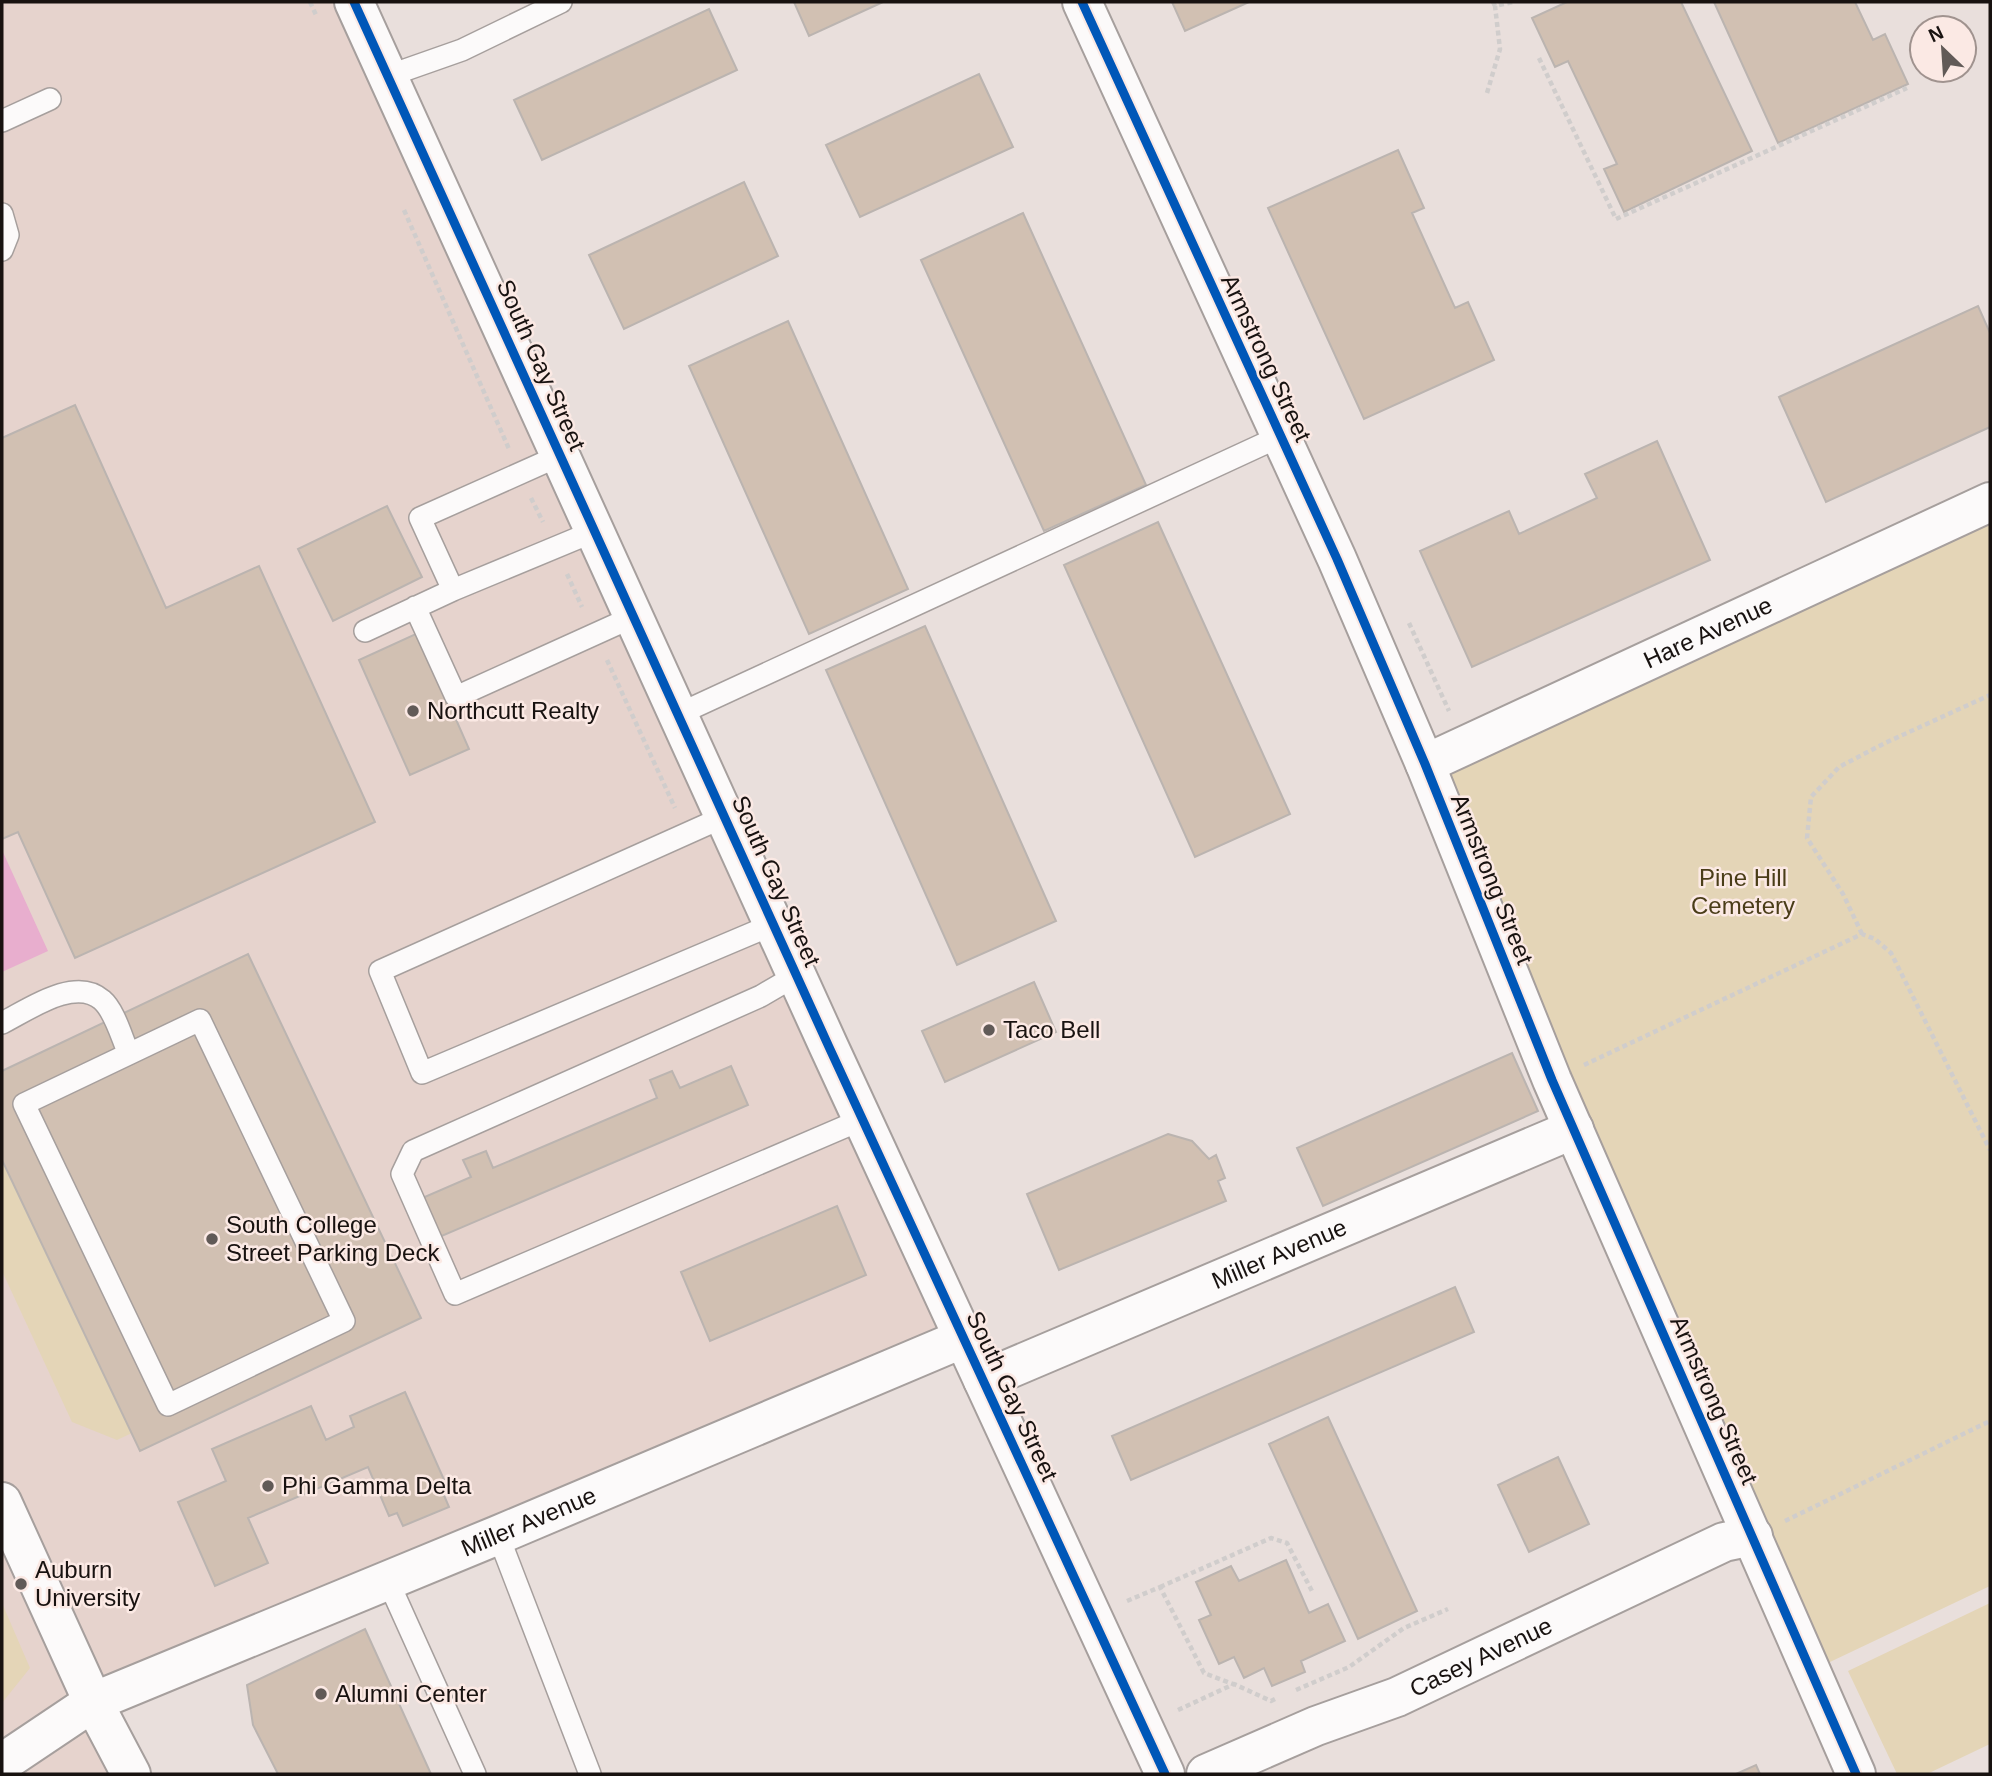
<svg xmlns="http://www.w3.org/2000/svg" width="1992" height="1776" font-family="Helvetica,sans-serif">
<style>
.built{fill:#e6d3cd}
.green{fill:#e4d5b7}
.water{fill:#e8aece}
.building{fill:#d1c0b2;stroke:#bbb4b0;stroke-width:2}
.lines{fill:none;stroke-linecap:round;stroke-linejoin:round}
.service-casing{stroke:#a69f9d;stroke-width:24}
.minor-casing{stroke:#a69f9d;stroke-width:42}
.tertiary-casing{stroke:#a69f9d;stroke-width:42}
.primary-casing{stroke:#a69f9d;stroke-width:42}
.path{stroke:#d0cdcc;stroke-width:4.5;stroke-dasharray:5 3.5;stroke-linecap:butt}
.service{stroke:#fcfafa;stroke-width:21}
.minor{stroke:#fcfafa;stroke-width:38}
.tertiary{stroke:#fcfafa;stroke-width:38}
.primary{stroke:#fcfafa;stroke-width:38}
.cycleway-casing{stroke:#fbe9e4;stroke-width:13}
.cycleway{stroke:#0057b8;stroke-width:9}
.poi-dot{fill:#615a57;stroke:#fbe9e4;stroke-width:2.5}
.labels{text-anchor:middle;stroke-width:5;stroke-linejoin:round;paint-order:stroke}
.street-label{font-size:24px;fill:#181210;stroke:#fbe9e4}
.poi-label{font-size:24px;fill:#181210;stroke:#fbe9e4;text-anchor:start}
.park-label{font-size:24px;fill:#4a3d18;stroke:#fbe9e4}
</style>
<rect width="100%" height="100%" fill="#e9dfdc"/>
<path class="built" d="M2 2H354L964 1338 94 1702 131 1774H2Z"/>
<path class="green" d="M1990 503V1586L1811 1671 1425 764Z
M2 1161 132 1433 117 1440 72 1422 2 1271Z
M2 1603 30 1668 2 1703Z
M1990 1603V1744L1927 1774H1897L1848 1671Z"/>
<path class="water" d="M2 850 48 951 2 972Z"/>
<path class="building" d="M794 2H883L809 36Z
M1172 2H1249L1185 31Z
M1567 2H1681L1752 151 1624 212 1604 169 1617 164 1568 61 1555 67 1532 18Z
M1714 2H1855L1873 40 1885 34 1908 84 1778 143Z
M709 9 737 70 542 160 514 100Z
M979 74 1013 147 860 217 826 145Z
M1398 150 1424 208 1412 213 1455 308 1468 302 1494 360 1364 419 1268 208Z
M744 182 778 256 624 329 589 255Z
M1023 213 1146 485 1044 531 921 260Z
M1978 306 1990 333V427L1826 502 1779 397Z
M788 321 908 589 809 634 689 366Z
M75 405 166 608 259 566 375 822 75 958 18 832 2 839V438Z
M1657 441 1710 560 1472 667 1420 551 1509 511 1519 534 1597 498 1585 474Z
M387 506 422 577 333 621 298 549Z
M1158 522 1290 814 1195 857 1064 565Z
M925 626 1056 921 957 965 826 670Z
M418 633 469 749 410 775 359 660Z
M248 954 421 1318 140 1451 2 1160V1071Z
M1034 982 1056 1032 945 1082 922 1031Z
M1512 1053 1538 1111 1323 1206 1297 1148Z
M731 1066 748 1105 437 1238 420 1199 471 1177 463 1160 486 1151 493 1168 657 1098 650 1080 672 1071 680 1088Z
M1168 1134 1192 1141 1209 1159 1216 1155 1225 1178 1218 1181 1226 1201 1059 1270 1027 1194Z
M837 1206 866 1275 710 1341 681 1272Z
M1455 1287 1474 1332 1131 1480 1112 1436Z
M405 1392 449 1491 443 1493 449 1507 403 1526 397 1513 389 1516 368 1467 248 1518 268 1563 215 1586 178 1502 226 1481 212 1449 311 1406 326 1440 354 1427 350 1416Z
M1328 1417 1417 1611 1358 1639 1269 1444Z
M1558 1457 1589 1524 1529 1552 1498 1485Z
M1286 1560 1309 1613 1328 1604 1345 1641 1301 1661 1305 1672 1272 1686 1264 1668 1244 1678 1234 1657 1219 1664 1199 1620 1211 1615 1196 1582 1231 1566 1239 1581Z
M365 1629 431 1774H278L253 1725 247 1685Z
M1756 1765 1760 1774H1736Z"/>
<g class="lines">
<g class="service-casing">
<path id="service" d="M388 76 462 50 561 2
M2 121 50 99
M2 214 8 235 2 250
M453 590 595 531
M415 607 456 697 635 616
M365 631 453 590 420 518 561 455
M679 714 1281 436
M726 816 380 971 422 1073 774 924
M797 975 761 996 413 1151 402 1174 455 1294 863 1119
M200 1020 344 1321 168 1405 24 1104Z
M2 1023C28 1010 75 976 102 1000 115 1011 122 1039 129 1054
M498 1535 590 1774
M388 1581 475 1774"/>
</g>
<g class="minor-casing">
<g id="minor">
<path d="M1082 2 1337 559 1425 764 1552 1080 1856 1774"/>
<path id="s1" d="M1425 764 1990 502"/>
<path id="s2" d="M983 1380 1574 1129"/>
<path id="s3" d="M2 1763 93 1702 498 1535 964 1338"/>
<path id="s4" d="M1206 1774 1316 1726 1397 1697 1724 1542 1753 1536"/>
</g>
</g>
<g class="tertiary-casing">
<path id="tertiary" d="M354 2 829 1047 1165 1774"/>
</g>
<g class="primary-casing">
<path id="primary" d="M2 1502 93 1702 131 1774"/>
</g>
<path class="path" d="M310 2 317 17
M1493 2 1495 6 1514 2
M1539 58 1616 219 1907 88
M1487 93 1500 49 1495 6
M404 210 509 449
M531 498 543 522
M567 574 582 607
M1409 623 1449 711
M607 660 675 808
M1862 934 1843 894 1807 838 1811 797 1839 767 1885 743 1990 695
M1584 1065 1862 934 1875 939 1891 953 1990 1150
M1785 1521 1990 1421
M1160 1587 1271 1538 1287 1543 1313 1593
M1127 1601 1160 1587 1204 1673 1233 1684
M1296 1690 1349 1667 1404 1628 1448 1609
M1178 1710 1234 1684 1271 1701 1275 1699"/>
<use href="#service" class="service"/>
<use href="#minor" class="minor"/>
<use href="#tertiary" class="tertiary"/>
<use href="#primary" class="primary"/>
<g class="cycleway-casing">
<path id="cycleway" d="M354 2 829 1047 1165 1774
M1082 2 1337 559 1425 764 1552 1080 1856 1774"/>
</g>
<use href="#cycleway" class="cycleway"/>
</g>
<g class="poi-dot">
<circle cx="413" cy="711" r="7"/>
<circle cx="989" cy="1030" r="7"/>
<circle cx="212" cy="1239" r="7"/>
<circle cx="268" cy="1486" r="7"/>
<circle cx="21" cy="1584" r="7"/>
<circle cx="321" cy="1694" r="7"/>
</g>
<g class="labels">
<g class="street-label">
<text transform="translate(1266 358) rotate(65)" y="8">Armstrong Street</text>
<text transform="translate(541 365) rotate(66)" y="8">South Gay Street</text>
<text dy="8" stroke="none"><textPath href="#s1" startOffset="312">Hare Avenue</textPath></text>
<text transform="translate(1492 879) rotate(68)" y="8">Armstrong Street</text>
<text transform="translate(776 881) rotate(66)" y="8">South Gay Street</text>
<text dy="8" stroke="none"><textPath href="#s2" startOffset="322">Miller Avenue</textPath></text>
<text transform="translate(1012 1396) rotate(65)" y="8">South Gay Street</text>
<text transform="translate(1714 1400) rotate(66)" y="8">Armstrong Street</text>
<text dy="8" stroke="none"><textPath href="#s3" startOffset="581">Miller Avenue</textPath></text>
<text dy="8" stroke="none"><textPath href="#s4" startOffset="299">Casey Avenue</textPath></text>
</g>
<g class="poi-label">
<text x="427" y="719">Northcutt Realty</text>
<text x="1003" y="1038">Taco Bell</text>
<text x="226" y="1233">South College<tspan x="226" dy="28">Street Parking Deck</tspan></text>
<text x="282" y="1494">Phi Gamma Delta</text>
<text x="35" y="1578">Auburn<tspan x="35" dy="28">University</tspan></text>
<text x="335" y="1702">Alumni Center</text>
</g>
<g class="park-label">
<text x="1743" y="886">Pine Hill<tspan x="1743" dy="28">Cemetery</tspan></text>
</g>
</g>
<rect width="1992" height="1776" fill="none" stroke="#181210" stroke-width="7"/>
<g transform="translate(1943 49) rotate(335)"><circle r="33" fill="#fbe9e4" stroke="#a0938f" stroke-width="2"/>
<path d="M0-5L12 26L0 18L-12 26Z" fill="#615a57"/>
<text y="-10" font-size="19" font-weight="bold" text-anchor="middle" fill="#181210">N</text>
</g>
</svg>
